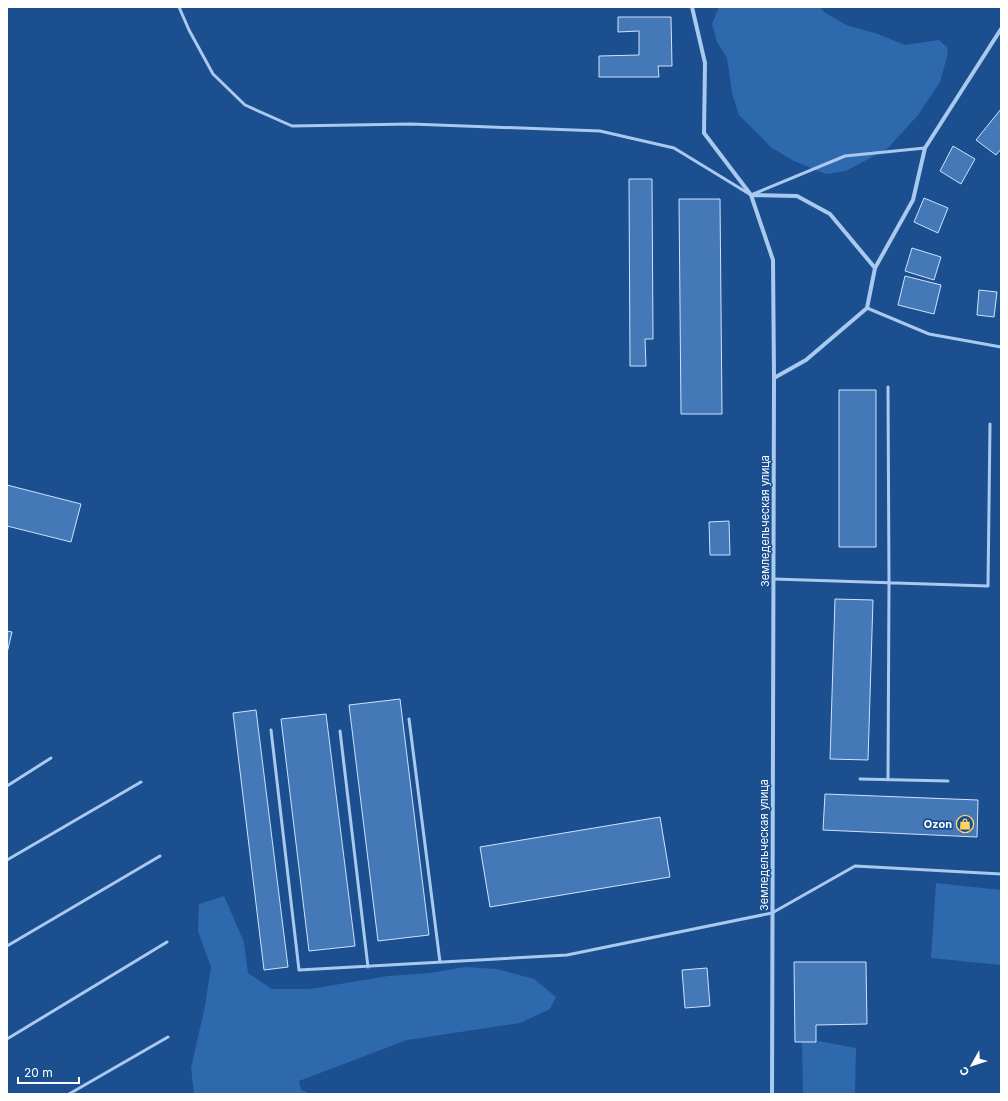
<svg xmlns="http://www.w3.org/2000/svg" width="1008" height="1101" font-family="Inter,sans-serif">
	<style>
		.green { fill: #2e69ad }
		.building { fill: #4478b7; stroke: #cfe3fa }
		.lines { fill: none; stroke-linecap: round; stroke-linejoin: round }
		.service { stroke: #a9c9ee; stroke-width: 3 }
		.minor { stroke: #a9c9ee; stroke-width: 4 }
		.labels { text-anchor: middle; stroke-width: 3.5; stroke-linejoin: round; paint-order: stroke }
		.street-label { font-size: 11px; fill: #fff; stroke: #1b4f8f }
		.poi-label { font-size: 11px; font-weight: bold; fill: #fff; stroke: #1b4f8f; text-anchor: end }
	</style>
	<rect width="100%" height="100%" fill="#1b4f8f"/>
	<path class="green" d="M719,7H820L824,12L846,25L878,34L905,45L939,40L947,47L948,53L940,82L918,115L887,149L846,171L826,174L794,161L772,148L739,115L732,93L727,58L717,42L712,24Z
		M936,883L1001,890V965L931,958Z
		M224,896L244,942L248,973L272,989H310L388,976L429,973L465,967L497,969L534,979L556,997L550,1009L520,1023L407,1040L299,1081L301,1090L311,1094H194L191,1068L205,1006L211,967L198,931L199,904Z
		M802,1038L856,1048L855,1094H803Z"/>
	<path class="building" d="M618,17H671L672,66H658L659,77H599V56L639,55V31L618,32Z
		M1001,109V149L996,155L976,140Z
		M953,146L975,159L961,184L940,171Z
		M629,179H652L653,339H645L646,366H630Z
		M924,198L948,208L938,233L914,222Z
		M679,199H720L722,414H681Z
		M912,248L941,257L934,280L905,271Z
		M905,276L941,285L934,314L898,305Z
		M979,290L997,292L994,317L977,315Z
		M839,390H876V547H839Z
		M7,485L81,504L71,542L7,526Z
		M729,521L730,555H710L709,522Z
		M835,599L873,600L868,760L830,759Z
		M7,631L12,632L7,653Z
		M400,699L429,935L378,941L349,705Z
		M256,710L288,967L264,970L233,713Z
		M326,714L355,946L309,951L281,719Z
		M825,794L978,800L977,837L823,830Z
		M660,817L670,877L490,907L480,847Z
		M794,962H866L867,1024L816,1025V1042H795Z
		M707,968L710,1006L685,1008L682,970Z"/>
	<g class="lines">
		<path class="service" d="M179,7L189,30L213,74L245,105L292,126L411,124L600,131L674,148L751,195L845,156L925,148
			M867,308L929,334L1001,347
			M774,579L988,586L990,424
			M409,719L440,962
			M271,730L299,970L567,955L772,913L855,866L1001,874
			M340,731L368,967
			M860,779L948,781
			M888,780L889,582L888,387
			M7,786L51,758
			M7,860L141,782
			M7,946L160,856
			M7,1039L167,942
			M69,1094L168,1037"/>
		<path class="minor" d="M692,7L705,63L704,133L751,195L773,260L774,378
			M751,195L797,196L830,214L875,268
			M772,1094L774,378L806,360L867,308L875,268L913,200L925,148L1001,29"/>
	</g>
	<defs>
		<symbol id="shop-ring" viewBox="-11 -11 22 22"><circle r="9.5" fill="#1b4f8f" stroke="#ffd166" stroke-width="1.5"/><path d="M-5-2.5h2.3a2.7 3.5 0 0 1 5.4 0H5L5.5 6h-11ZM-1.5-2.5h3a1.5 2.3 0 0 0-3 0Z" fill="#ffd166"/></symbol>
	</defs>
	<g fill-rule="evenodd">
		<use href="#shop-ring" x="955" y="814" width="20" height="20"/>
	</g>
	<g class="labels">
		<g class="street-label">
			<text transform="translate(765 521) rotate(-90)" y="4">Земледельческая улица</text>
			<text transform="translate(764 845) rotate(-90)" y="4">Земледельческая улица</text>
		</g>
		<g class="poi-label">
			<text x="952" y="828">Ozon</text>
		</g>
	</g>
	<rect width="1008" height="1101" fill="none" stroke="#ffffff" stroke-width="16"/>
	<g transform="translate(972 1065) rotate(231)" stroke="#1b4f8f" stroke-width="3" paint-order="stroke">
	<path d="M0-3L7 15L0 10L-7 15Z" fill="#ffffff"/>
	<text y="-6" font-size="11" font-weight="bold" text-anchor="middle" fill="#ffffff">С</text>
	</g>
	<path d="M18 1077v6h61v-6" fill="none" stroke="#ffffff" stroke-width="2"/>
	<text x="24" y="1077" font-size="12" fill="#ffffff" stroke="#1b4f8f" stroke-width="3" paint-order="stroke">20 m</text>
</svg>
